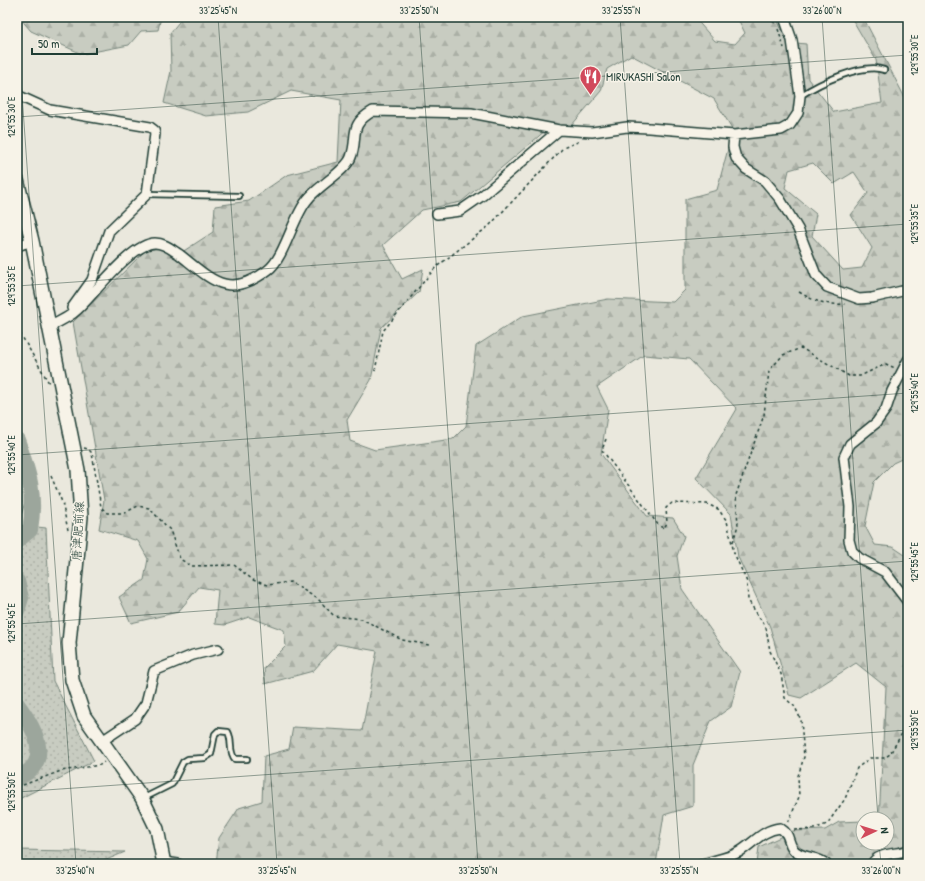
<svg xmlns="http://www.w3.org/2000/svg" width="925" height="881" font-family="'Patrick Hand','Klee One',sans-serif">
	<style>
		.grass { fill: url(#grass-dots); stroke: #74847a }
		.forest { fill: url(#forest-firs); stroke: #74847a; fill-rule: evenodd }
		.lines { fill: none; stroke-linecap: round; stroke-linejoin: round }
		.river { stroke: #9ca69c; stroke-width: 16 }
		.service-casing { stroke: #1f3d34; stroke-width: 8 }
		.minor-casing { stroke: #1f3d34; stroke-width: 12 }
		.primary-casing { stroke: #1f3d34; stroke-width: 16 }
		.path { stroke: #1f3d34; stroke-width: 1.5; stroke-dasharray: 3 3; stroke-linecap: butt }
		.service { stroke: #f7f3e8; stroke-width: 4.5 }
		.minor { stroke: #f7f3e8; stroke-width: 9 }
		.primary { stroke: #f7f3e8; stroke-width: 13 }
		.ticks { fill: none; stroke: #1f3d34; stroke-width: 1; stroke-opacity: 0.45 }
		.labels { text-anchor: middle; stroke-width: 3; stroke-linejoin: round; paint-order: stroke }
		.poi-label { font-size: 12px; fill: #1f3d34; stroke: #f7f3e8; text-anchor: start }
		.street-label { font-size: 12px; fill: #1f3d34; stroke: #f7f3e8 }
		.neatline { fill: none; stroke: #1f3d34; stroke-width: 1.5 }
		.ticks-label { font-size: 10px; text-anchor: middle; fill: #1f3d34 }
	</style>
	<defs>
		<pattern id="grass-dots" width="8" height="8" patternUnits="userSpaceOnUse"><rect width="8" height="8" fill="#c8ccc1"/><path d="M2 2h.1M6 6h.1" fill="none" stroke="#abb0a6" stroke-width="1.8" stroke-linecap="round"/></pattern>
		<pattern id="forest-firs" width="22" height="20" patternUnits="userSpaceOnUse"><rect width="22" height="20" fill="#c8ccc1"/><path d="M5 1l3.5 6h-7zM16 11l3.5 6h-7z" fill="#abb0a6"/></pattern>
	</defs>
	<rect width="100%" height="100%" fill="#eae8dd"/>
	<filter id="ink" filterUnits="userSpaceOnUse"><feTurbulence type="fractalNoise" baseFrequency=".025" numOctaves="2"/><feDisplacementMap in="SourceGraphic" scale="8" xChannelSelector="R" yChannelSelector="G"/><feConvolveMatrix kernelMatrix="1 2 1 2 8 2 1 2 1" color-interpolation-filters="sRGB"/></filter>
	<g filter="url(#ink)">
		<path class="grass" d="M17,469L29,485L19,525L46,528L53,681L94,761L17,800Z
			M17,850L125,852L97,864H17Z"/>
		<path class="forest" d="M19,17H161L158,30L141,31L129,45L82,54L31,31Z
			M183,17H694L715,41L735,44L745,33L737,17H776L787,42L806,44L808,79L834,112L882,103L876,60L851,17H863L903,94L908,107V456L893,463L874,482L865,526L875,545L893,547L908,557V864H757L759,847L793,831L825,830L839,822L863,821V843H887V819H879L886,687L856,663L801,698L789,695L770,627L738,557L731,514L696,478L737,409L689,359L644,355L597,387L608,409L601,454L647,516L673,518L684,536L677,556L682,589L740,672L731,707L711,721L693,765V806L664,815L656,864H216L219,838L239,808L262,801L264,756L289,749L293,727L362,731L377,651L337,644L313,671L265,684L264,668L286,646L284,630L249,617L225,625L215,624L218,590L199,587L178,612L131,623L119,597L144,580L148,559L138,541L99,529L104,500L73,322L146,250L162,248L176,256L213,232L215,206L249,201L287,175L338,162L341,100L291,91L248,112L206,116L164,103L171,71L170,33ZM631,55L714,99L733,130L717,190L685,199V290L673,302L608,299L523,316L476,346L466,426L453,439L375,450L350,441L347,420L371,380L381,328L419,292L423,269L402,279L383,245L422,210L461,202L552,125L571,126L601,91L607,69ZM813,163L834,184L854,172L868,193L851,215L872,248L862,268L843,270L812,236L816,214L785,188L789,170Z"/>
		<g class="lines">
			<path class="river" d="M17,440C29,473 36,495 30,530L17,541
				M17,581L21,598L17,611
				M17,704C34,727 55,763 17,778"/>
			<defs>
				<path id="service" d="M800,96C818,84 863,62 884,70
					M147,194L239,196
					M144,798L172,784L183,762L188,759L205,758L211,754L215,734L218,731L228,732C233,741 228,751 235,759H247"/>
				<path id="minor" d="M17,95L50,110L150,127L154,130L155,134L147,194L109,231L92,280L72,308
					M734,135L733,147L736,158L746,169L765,181L780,199L798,229L816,275L827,287L859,299L872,298L902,291H908
					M437,214L460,211L483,195L559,130
					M17,246L32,241
					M50,326C59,322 70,317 78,309C95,293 132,243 155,243C164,243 171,249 179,254C212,280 228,300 268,270C285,257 293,216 308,199C318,186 347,170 351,157C359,136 347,126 373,111L471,113L559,130L592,132L627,127L649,128L734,135L781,130L790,125L798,113L800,96L792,40L784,17
					M908,360L892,391L886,409L876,423L850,444L844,457L850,507L849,540L852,551L859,558L885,572L908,602
					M102,741L135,719L146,703L154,671L193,655L218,649
					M164,862L178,864
					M703,864C714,860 729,858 739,852C754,843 762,830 780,828C791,835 787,841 793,849C800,859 817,855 826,864
					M872,864C878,852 897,855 908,850"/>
				<path id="primary" d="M17,180L32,241L78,470L81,517L69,643L72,680L84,716L142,798L157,829L164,864"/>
			</defs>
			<use href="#service" class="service-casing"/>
			<use href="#minor" class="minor-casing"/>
			<use href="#primary" class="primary-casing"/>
			<path class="path" d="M768,17L777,25
				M778,29L784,48
				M799,292C815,302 826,305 845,304
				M17,328L49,383
				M375,371L383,331L435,268L489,226L563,148L580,141
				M606,439L602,450L659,526L664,528L667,523L666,508L672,503L707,504L718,509L727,521L734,553L747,582L748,600L766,628L770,651L781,674L785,698L795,707L801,720L804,757L798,776L799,797L788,823
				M84,448L88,449L92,453L101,507L107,513H124L138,506L149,508L170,530L180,559L191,566L234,565L253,580L267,585L290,582L318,599L334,616L362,619L402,640L429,645
				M51,476L62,502L68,530
				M733,542L738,525L736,495L764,415L769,371L783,355L801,348L849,376H860L886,364L895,368
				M17,785H23L61,771L100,765L104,762
				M794,830L814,829L827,824L845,799L857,768L870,758H884L890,754L908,723"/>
			<use href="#service" class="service"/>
			<use href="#minor" class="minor"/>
			<use href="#primary" class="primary"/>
		</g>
	</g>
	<path class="ticks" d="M218,17L277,864M419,17L478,864M620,17L680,864M822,17L878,819M17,23L76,864M17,117L908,55M17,286L908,224M17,455L908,393M17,624L908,561M17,792L908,730M879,843L881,864"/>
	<defs>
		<symbol id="restaurant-pin" viewBox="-11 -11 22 30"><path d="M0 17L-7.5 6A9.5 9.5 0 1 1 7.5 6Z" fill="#d1495b" stroke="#f7f3e8"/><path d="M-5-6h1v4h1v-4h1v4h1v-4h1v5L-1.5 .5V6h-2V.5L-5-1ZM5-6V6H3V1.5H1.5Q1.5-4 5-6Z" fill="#fff"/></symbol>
	</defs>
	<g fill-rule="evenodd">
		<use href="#restaurant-pin" x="578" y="64" width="25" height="34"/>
	</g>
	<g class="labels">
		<g class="poi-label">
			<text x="606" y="81">MIRUKASHI Salon</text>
		</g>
		<g class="street-label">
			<text transform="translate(78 531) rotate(-87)" y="4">唐津肥前線</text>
		</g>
	</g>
	<rect width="925" height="881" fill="none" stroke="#f7f3e8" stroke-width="44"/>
	<g transform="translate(875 831) rotate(86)"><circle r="19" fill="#f7f3e8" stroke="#a1aaa0"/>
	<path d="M0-3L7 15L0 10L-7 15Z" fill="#d1495b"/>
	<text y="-6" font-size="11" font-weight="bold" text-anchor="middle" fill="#1f3d34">N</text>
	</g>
	<path d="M32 48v6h65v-6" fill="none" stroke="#1f3d34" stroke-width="2"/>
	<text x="38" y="48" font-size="12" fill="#1f3d34" stroke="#f7f3e8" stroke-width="3" paint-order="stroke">50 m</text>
	<rect x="22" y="22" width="881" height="837" class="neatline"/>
	<g class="ticks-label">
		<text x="218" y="14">33°25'45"N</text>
		<text x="419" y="14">33°25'50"N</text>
		<text x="621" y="14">33°25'55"N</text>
		<text x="822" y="14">33°26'00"N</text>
		<text transform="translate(914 55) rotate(-90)" y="4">129°55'30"E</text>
		<text transform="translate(11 117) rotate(-90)" y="4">129°55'30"E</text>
		<text transform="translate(914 224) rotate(-90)" y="4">129°55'35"E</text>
		<text transform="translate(11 286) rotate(-90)" y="4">129°55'35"E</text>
		<text transform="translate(914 393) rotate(-90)" y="4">129°55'40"E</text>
		<text transform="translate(11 455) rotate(-90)" y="4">129°55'40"E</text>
		<text transform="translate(914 562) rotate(-90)" y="4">129°55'45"E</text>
		<text transform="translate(11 623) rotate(-90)" y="4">129°55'45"E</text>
		<text transform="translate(914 730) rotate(-90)" y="4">129°55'50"E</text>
		<text transform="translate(11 792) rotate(-90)" y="4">129°55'50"E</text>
		<text x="75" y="874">33°25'40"N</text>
		<text x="277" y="874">33°25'45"N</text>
		<text x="478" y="874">33°25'50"N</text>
		<text x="679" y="874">33°25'55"N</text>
		<text x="881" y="874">33°26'00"N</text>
	</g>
</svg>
